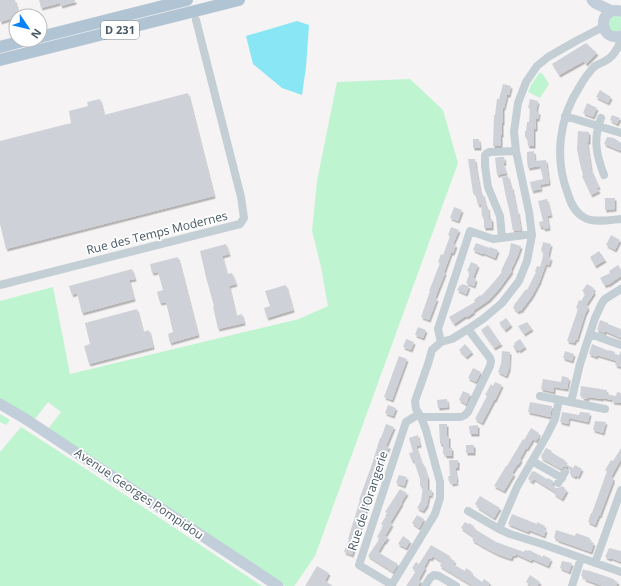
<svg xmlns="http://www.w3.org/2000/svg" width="621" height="586" font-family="'Open Sans',sans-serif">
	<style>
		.green { fill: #bff4d0 }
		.water { fill: #89e6f5 }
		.building { fill: #ced2d8; filter: url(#shadow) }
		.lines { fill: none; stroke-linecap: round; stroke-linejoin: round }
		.minor { stroke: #c3ced5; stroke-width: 8 }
		.secondary { stroke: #c2cfda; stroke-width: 11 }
		.primary { stroke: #b0c4d3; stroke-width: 12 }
		.labels { text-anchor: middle; stroke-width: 3.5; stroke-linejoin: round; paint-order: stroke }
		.shield { fill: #fff; stroke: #7f8a91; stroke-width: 1 }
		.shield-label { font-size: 11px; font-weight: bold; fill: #485862 }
		.street-label { font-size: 12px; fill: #485862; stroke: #fff }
	</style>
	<defs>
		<filter id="shadow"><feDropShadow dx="1.5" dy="2.5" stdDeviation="0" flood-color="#0004"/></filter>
	</defs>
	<rect width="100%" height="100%" fill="#f5f3f3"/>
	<path class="green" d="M621,14V32L610,31L607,19Z
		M540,72L541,74L542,73L549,84L540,98L528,92L531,85Z
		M410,79L443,110L458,163L315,556L295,585L294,586H285L48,429L61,412L48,402L35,419L0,399V301L53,287L70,374L299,319L328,306L321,267L312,231L317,181L337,82Z
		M0,414L10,420L6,425L0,422Z
		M21,427L86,469L262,586H0V452Z"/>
	<path class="water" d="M297,21L309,25L306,67L302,95L282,88L253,64L246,36Z"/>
	<path class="building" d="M0,0H15L19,16H16V17L0,22Z
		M39,0H75V2L61,6L60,3L41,8Z
		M586,43L597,53L586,64L584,61L559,75L552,64Z
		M503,84L511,86L509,95H507L504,108H503V123H502V135H501V146H493L494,115H495L497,99H499Z
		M600,90L611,97L608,103L596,97Z
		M188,93L214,196L6,249L0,224V141L71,123L69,111L88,106L87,102L100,99L104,115Z
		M530,99L538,101L536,112H539L538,119H536V129H534V146H528L527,137H525V131H526L527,122H529L530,108H528Z
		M587,103L597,108L593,117L583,113Z
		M612,115L620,118L617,124L610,120Z
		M578,131L589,132V142H587L591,169L599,187L597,188L599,191L591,195L582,176L583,175L580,164L577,149Z
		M607,137L614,138L621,143V151L604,144Z
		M473,139H479L480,148H473Z
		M534,151L535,161L546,160L549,183L540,185L541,189L532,191L530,182L543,179L540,166L528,168L527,160V152Z
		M499,157H504L505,163H503L506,173L497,175L495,158Z
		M468,159H475L476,168L481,195L483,194L486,207H488L489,219H492V228H484V216L482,217L481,204L478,205L475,193H473Z
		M508,176L511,187H512L517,212L518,211L521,230L513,231L509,209L506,197L502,177Z
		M605,198H615V209L605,210Z
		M547,199L551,215L547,216L549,228L544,229L543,227H540L539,222L543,221L538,201Z
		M454,207L462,210L458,221L450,218Z
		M451,227L459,230L453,244L456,245L453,253H451L444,272L445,273L435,298L437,299L429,320L421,317L430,291H429L440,263L438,262L441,254L443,255L450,236L448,235Z
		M611,235L620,240L615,250L606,245Z
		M543,242L551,244L548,257L551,258L549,265L546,264L540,280V281L532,296L521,311L520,310L518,312L513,308L514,306V305L526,289L527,290L536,272L535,271L537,266L540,267L544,252L541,251Z
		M476,243L490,248V247L498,250L495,258L483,253L482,254L473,250Z
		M511,243L521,246L518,255L511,270L512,271L507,278L499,289L489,300L473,311L474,312L467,317L466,316L464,317L454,324L449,317L475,302L474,300L480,295L481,296L493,283L502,272L501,271L509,254Z
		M226,244L229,254L222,256L227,274L232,273L236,284L229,286L236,316L242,314L244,323L218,329L213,306H214L206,277L200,251Z
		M599,251L605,260L595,266L590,257Z
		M178,257L198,335L170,343L168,334L173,332L170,319L166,302L160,303L157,292L163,290L158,272L152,273L150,264Z
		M471,262L478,265L473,278L476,279L474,286L466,283L470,272L467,271Z
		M618,265L621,270V276L608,285L607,284L605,286L600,278L610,273L609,271Z
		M132,269L135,279L129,280L134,299L82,313L77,293L72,295L69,286Z
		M462,284L469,286L466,294L457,290L460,285L461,286Z
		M587,284L594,288L593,291H594V293L586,305L588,306L587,307L588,308L585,314L577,340L576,339L574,343L567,341L578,309L576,308L579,300L581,301L586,293L582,291Z
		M286,285L293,310L267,318L264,308L270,306L265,291Z
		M137,309L143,332L149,330L153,347L89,364L84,346L90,344L85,323Z
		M506,318L511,325L505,330L499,323Z
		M600,320L608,323V324L621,329V338L605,331V333L597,330Z
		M527,322L532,329L524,334L518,326Z
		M488,325L501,344L494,348L481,330Z
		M418,327L426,330L423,338L415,335Z
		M406,339L414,342L411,350L403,347Z
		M520,339L525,347L519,351L518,349L516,351L513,346L515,344L514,343Z
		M465,344L472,352L466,357L459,350Z
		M592,344L609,351V350L615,352L614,354L619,355L621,351V367L615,365L617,361L597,355L596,357L589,354Z
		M502,351L510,352L509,369L506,376L498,372L501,364Z
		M565,351L574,354L572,361L563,358Z
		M399,356L407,359L392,400L384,397Z
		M473,368L481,372L476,382L468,378Z
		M562,376L569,378L567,389L554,387V392L541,389L543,379L561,382Z
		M495,382L502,385L495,400H494L482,423L475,419L487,396L485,395L491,384L493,386Z
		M581,386L607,390L606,394L616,396L617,392L621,393V403L612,402L613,400L602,398V399L588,397V399L582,398L583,396H580Z
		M463,391L470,394L466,404L459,400Z
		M447,399L448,407L438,408L437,400Z
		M530,402L552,406L550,417L528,412Z
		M388,405L396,408L393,416L385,413Z
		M562,412L579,415L580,412L590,413L588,422L569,418L568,424L560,422Z
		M595,421L606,422L603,433L593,430Z
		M386,424L394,427L386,446H389L387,452L385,451L381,461L384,462L377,477L365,507L367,508L352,555L344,552L349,539H348L360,500H359L372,464L380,438H381Z
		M439,424H447V436H449V448H452V456H445V454H443V444H440Z
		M478,425V434H470L469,426Z
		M531,428L539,433L538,436H539L536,441L533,439L527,449L526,448L520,459L521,460L518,465H517L512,473L514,474L504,491L494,486L506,466H507L523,439L524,440Z
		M418,435L420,445L416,446L422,464L423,463L428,478V490H432L431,496L429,495L427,505L423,511L417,508L421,501L423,486H420V479L414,461H412L409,453L413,452L409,438Z
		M466,445H474V453H466Z
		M546,448L552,451L551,452L566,461L564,463L573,468L575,465L582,469L578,477L576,475L575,477L570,474V470L568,467H563L561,469L541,458L542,457L541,456Z
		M621,448V459L611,477L613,478V481L602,510L600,516L599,515L595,525L588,522L591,513H592L607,471L605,470L611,460L613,461Z
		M449,460H458V468H455L457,480H456L457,483L451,484V481L449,482L448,476H450Z
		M532,471L534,472V471L547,479L548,478L553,481V485L555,488H558L562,486L565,488L564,489L567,490L562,499L554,494L555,492L534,479L532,482L528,479Z
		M399,475L407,477L404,486L396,483Z
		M400,489L407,493L401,503H402L390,523L392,524L385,536L388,537L385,542H384L378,552L398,564L393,572L368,556L378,541L379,538L377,537L382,528H381L383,525L381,524L386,516H385L387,513L385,512Z
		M480,496L500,508L494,518L477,507L478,506L475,504Z
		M512,514L537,524V522L545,526L544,529L546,530L544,536L529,530L528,532L508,524Z
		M417,515L424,519L419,528L412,523Z
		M465,522L468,524L469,523L474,526L473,528L496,542L524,552L525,550L528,551L529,550L543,557V555L551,559L548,566L532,559L531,561L516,554L515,556L513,555L511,559L497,554L482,546L472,540L474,537L461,528Z
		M556,530L575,536L576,533L590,538L589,541L594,543L591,552L557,540V539L554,538Z
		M403,536L410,541L406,548L398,544Z
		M431,545L450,556L449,558L455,561L453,564L465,571L466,568L472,572L471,574L482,582L484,579L490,583L488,585L489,586H473L440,566L442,562L433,556L431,559L429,558L424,567L425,568L420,577L419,580L421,581L418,586H406L416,571L412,568L416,562L419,564Z
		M609,548L621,551V562L611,558L610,559L605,557Z
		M562,561L572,563L569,572L560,568Z
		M317,566L329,573L325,581L333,586H305Z
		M583,569L587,571V570L614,579V580L618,582L616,586H603L584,579L585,578L581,576Z
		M530,575L540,582L537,586H532L526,582Z"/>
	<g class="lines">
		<path class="minor" d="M621,40C618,48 614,57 605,61C602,63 598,64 594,67C589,72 584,79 580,86C559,118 554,158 568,194C571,204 575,213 585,218C595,223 610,220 621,219
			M565,116L621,133
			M601,118C593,139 596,154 604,175
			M502,238L500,216L488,187L485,166V155L489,152L516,151
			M0,285L240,224L244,218L241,197L196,20
			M590,334L621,345
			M441,342L438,329L470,231L493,239L525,235H532
			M540,396L605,409
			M571,402L580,364L595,318L602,303L605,299L621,289
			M421,417H461L465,415L468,412L490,366L491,361L490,358L468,329
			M532,461L562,478
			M558,483L565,472
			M468,511L499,529L510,534L542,544L621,572
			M499,529L517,487L547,435L555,419L559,400
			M595,563L621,490
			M392,585L359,565L406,422L419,414
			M391,586L435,514L440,498V482L426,430L421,417L416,409L415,401L428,364L432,350L441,342L452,339L468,329L483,319L502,303L519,281L527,261L532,235L529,212L516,151L514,132L518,103L526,82L537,66L548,57L576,41L603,27
			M425,586L430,578L434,575L439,576L456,586
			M572,586L581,558"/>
		<path class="secondary" d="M592,0L595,3L612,11
			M621,11C597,6 598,42 621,36
			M0,404L24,418L278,586"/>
		<path class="primary" d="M40,37L187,0
			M0,47L27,40
			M0,60L239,0"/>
	</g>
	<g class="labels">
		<rect class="shield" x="101" y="21" width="38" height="18" rx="3"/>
		<g class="shield-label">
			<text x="120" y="34">D 231</text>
		</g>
		<g class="street-label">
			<text transform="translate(157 233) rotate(-14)" y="4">Rue des Temps Modernes</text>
			<text transform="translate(139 494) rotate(34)" y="4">Avenue Georges Pompidou</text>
			<text transform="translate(368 501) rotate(-72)" y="4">Rue de l'Orangerie</text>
		</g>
	</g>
	<g transform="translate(28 28) rotate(125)"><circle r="19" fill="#ffffff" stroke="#b6bcc0"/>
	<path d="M0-3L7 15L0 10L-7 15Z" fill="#0a82f7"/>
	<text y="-6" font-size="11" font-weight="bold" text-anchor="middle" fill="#485862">N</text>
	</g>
</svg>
